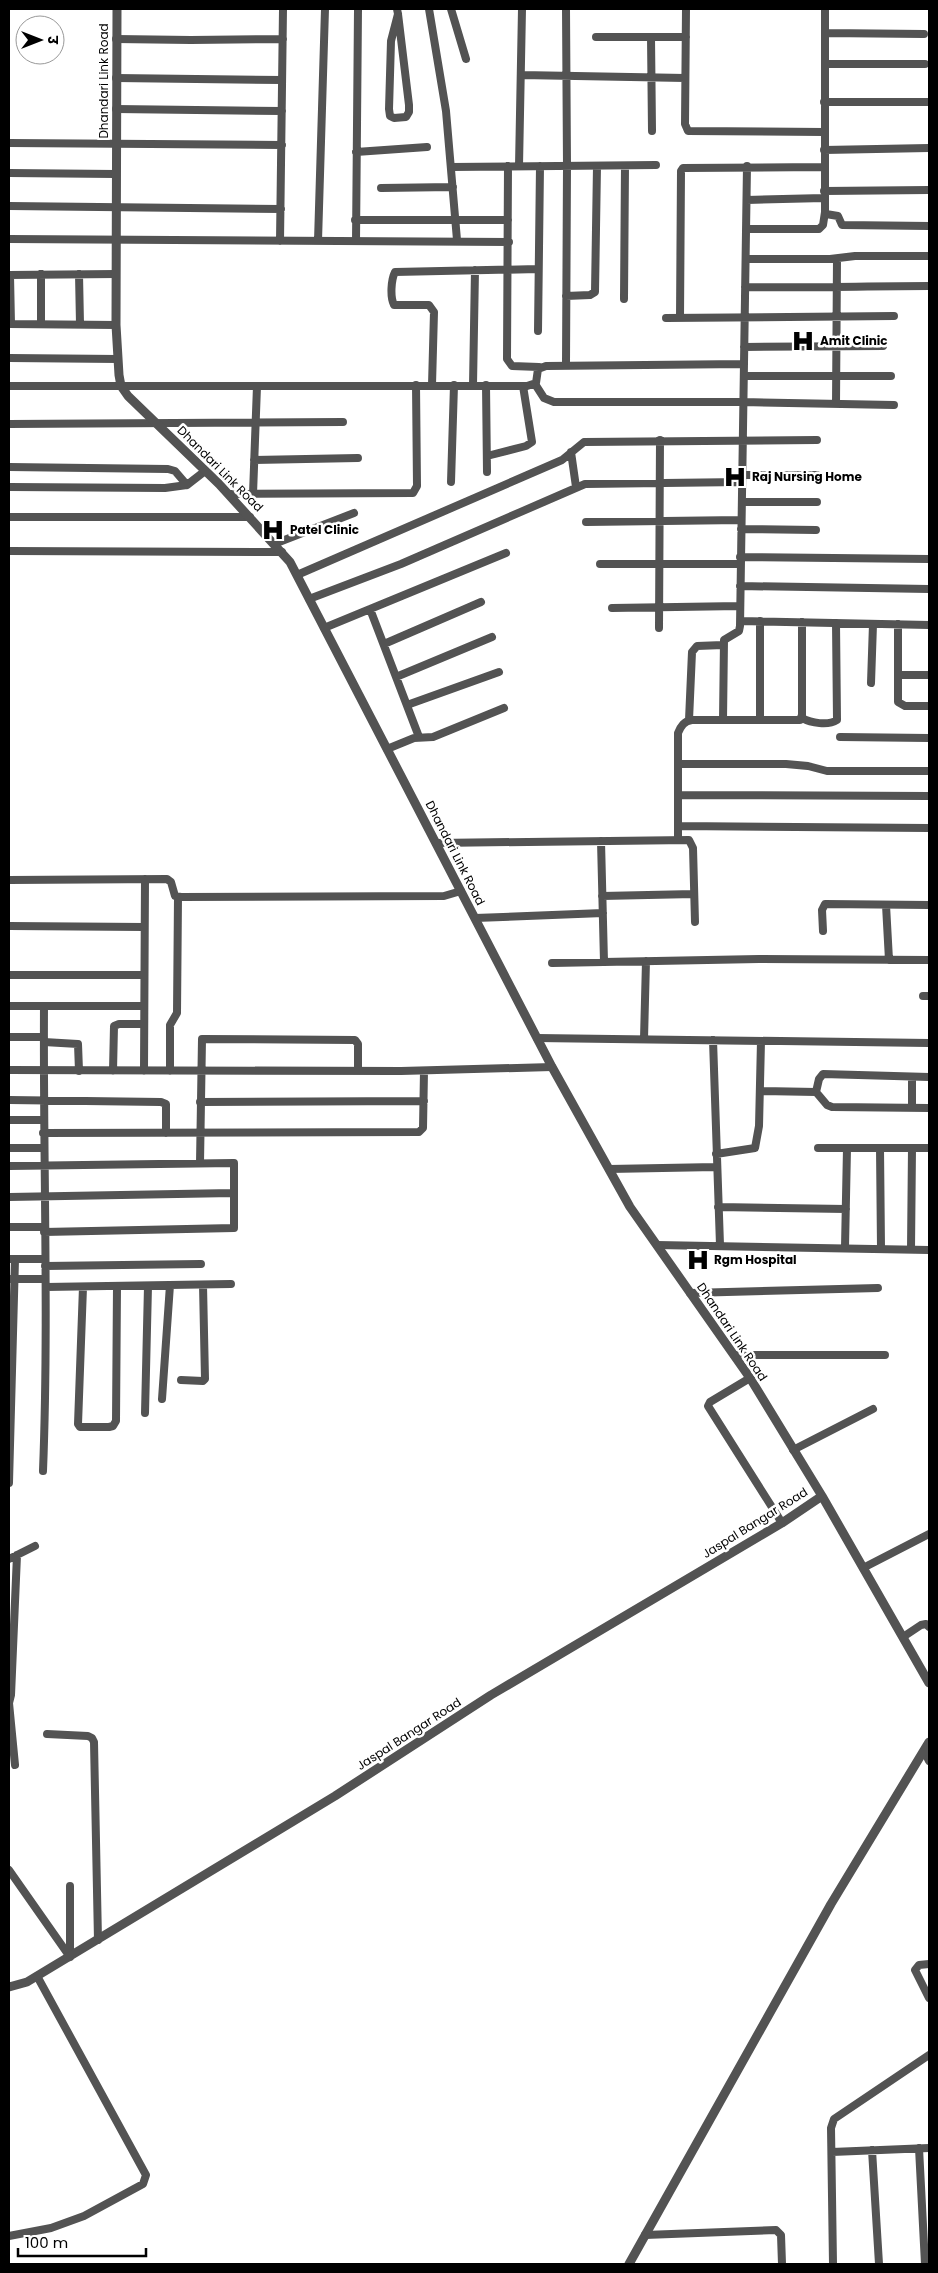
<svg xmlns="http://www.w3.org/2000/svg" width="938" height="2273" font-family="Poppins,'Noto Sans Devanagari',sans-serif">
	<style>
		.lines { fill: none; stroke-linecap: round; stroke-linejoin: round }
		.minor { stroke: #535353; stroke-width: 8 }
		.tertiary { stroke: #535353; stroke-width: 9 }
		.labels { text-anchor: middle; stroke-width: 5; stroke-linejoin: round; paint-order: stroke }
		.street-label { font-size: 12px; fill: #000; stroke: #fff }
		.poi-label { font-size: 12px; font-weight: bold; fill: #000; stroke: #fff; text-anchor: start }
	</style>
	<rect width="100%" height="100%" fill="#fff"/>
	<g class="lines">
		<path class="minor" d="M397,9L398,14L409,105V112L406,117L394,118L390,116L389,109L391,41L398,14
			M429,9L446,111L457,240
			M451,9L466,59
			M686,9L685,124L688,131L824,132
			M825,9V212L826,214L838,216L842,225L929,226
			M825,33L924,34
			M596,37H686
			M651,37L652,131
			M116,39L191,40L283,39
			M825,64H925
			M521,75L685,78
			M116,78L282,80
			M824,102H929
			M116,109L282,111
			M9,143L282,145
			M824,150L929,148
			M356,152L427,147
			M508,166L507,359L512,366L539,367
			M519,166L522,9
			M451,167L656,165
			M9,173L115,174
			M381,188L453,187
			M824,191L929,190
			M747,200L824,198
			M9,206L281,209
			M355,220H508
			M746,229H819L823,225L825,212
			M9,239L509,242
			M280,241L283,9
			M318,241L325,9
			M356,241L358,9
			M746,259H830L855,256H929
			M41,274V324
			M79,274L80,324
			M9,275L116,274
			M10,275L11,324
			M745,287C807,288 868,286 929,286
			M566,296L590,295L595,292L597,166
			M624,299L625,166
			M666,318L894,316
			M680,318L681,171L683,168L824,167
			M9,324L116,325
			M538,331L540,166
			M744,347L883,346
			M9,358L118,359
			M566,365L567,166L566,9
			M744,376H891
			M535,384L544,398L554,402H743L894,405
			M432,385L434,312L429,305H394C390,297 391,280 395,272L538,269
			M473,385L475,270
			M486,385L487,472
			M9,386H527L536,383L538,369L546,366L744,364
			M836,404L837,259
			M9,424L343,422
			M571,452L576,487
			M487,456L526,446L532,442L523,386
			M254,460L358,458
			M9,467L168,469L175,471L187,485
			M742,475H817
			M451,482L454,385
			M9,487L165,488L187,485L205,471
			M229,494L413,493L417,486L416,385
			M253,494L257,386
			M742,502H817
			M9,517H250
			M586,522L741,520
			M741,529L816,530
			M274,544L354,513
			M9,551L282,552
			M740,557L929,559
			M600,564H740
			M297,575L562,460L584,442L817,440
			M740,586L929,589
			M309,599L401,564L585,484L742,482
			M612,608L740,606
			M370,609L419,737
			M740,621L929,625
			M760,621V720
			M898,624V702L905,706H929
			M324,628L506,553
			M659,628L660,440
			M384,644L481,602
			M898,675H929
			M396,677L492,637
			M871,683L873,624
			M407,705L499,672
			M802,718C811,723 828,726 837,720L836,623
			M689,720L692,652L697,646L723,645
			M723,720L724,640L739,631L740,626L747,166
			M840,737L929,738
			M387,749L414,738L433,737L504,708
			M678,764H786L808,766L827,771H929
			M678,795L929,796
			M678,826L929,828
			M678,840V733C681,726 684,721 692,720H800L802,715V622
			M601,841L604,962
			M436,843L689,840L693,848L695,922
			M9,880L167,879L171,882L175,896L181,897L444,896L461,891
			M602,896L694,894
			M886,905L889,960
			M475,918L603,913
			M9,926L144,927
			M823,931L822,910L825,904L929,905
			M552,963L759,959L929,960
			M9,975H144
			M923,996H929
			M9,1006H144
			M9,1037H44
			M537,1038L929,1043
			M644,1039L646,961
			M713,1040L720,1245
			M44,1042L78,1044L79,1071
			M9,1070L401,1071L552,1067
			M113,1071L114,1026L119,1024H144
			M144,1071L145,879
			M170,1071V1025L177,1013L178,897
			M760,1091L816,1092L827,1105L832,1107L929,1108
			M816,1092L819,1079L823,1074L929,1077
			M9,1100L161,1102L166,1104V1133
			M200,1102L424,1101
			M912,1108V1077
			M9,1120H43
			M43,1133L419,1132L423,1128L424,1071
			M9,1148H43
			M818,1148H929
			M880,1148L881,1248
			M716,1154L755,1148L759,1126L761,1041
			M200,1163L202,1039L355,1040L358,1044V1071
			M9,1166L234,1163V1228L44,1232
			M609,1169L716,1167
			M9,1197L233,1193
			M718,1207L846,1209
			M9,1227H44
			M657,1245L929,1250
			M845,1247L847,1148
			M911,1249L912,1148
			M9,1259H44
			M45,1266L201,1264
			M9,1279H45
			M46,1287L231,1284
			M83,1287L78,1424L80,1427H109L113,1426L116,1421L117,1286
			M690,1293L878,1288
			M734,1355H885
			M750,1378L710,1402L708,1406L782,1523
			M181,1380L203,1381L205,1379L203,1285
			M162,1399L170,1285
			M145,1413L148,1286
			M793,1450L873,1409
			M43,1471C49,1316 43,1161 44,1006
			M9,1483L15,1259
			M9,1559L35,1546
			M863,1568L929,1534
			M903,1637L921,1625L926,1624L929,1627
			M9,1703L11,1695L17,1555
			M9,1703L15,1765
			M47,1734L88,1736L92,1738L94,1742L98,1940
			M924,1751L929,1761
			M9,1870L70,1957
			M70,1957V1886
			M929,1964L919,1965L915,1970L929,1998
			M919,2148L925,2264
			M872,2150L879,2264
			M832,2152L929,2148
			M645,2235L776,2230L781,2235L782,2264
			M9,2236L51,2228L84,2216L143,2184L146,2175L37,1976
			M833,2264L831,2128L834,2119L929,2055"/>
		<path class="tertiary" d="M117,9L116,325L119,375L121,386L128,396L219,484L290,562L552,1067L630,1207L750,1378L822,1496L929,1683
			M9,1987L27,1982L335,1796L491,1695L782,1523L822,1496
			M629,2264L831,1904L929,1742"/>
	</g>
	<defs>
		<symbol id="hospital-bare" viewBox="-9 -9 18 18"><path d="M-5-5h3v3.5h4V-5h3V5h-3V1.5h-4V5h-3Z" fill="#000" stroke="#fff" stroke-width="2.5" paint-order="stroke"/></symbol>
	</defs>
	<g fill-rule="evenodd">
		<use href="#hospital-bare" x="787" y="325" width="32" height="32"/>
		<use href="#hospital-bare" x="719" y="461" width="32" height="32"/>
		<use href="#hospital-bare" x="257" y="514" width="32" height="32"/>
		<use href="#hospital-bare" x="682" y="1244" width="32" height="32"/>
	</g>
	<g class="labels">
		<g class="street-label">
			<text transform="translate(104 81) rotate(-90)" y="4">Dhandari Link Road</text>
			<text transform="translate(220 469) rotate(45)" y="4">Dhandari Link Road</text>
			<text transform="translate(455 853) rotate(63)" y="4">Dhandari Link Road</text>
			<text transform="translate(732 1332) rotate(56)" y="4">Dhandari Link Road</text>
			<text transform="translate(755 1523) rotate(-32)" y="4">Jaspal Bangar Road</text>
			<text transform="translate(409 1734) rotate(-33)" y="4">Jaspal Bangar Road</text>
		</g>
		<g class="poi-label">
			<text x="820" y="345">Amit Clinic</text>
			<text x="752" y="481">Raj Nursing Home</text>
			<text x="290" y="534">Patel Clinic</text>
			<text x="714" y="1264">Rgm Hospital</text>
		</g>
	</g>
	<rect width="938" height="2273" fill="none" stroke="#000000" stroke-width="20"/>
	<g transform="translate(40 40) rotate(90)"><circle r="24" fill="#ffffff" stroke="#999999"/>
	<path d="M0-4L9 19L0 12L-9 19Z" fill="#000000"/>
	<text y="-8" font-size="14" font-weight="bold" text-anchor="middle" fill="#000000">उ</text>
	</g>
	<path d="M18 2248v8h128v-8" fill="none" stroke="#000000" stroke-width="2.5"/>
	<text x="25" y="2248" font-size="15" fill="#000000" stroke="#ffffff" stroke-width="4" paint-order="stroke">100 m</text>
</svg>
